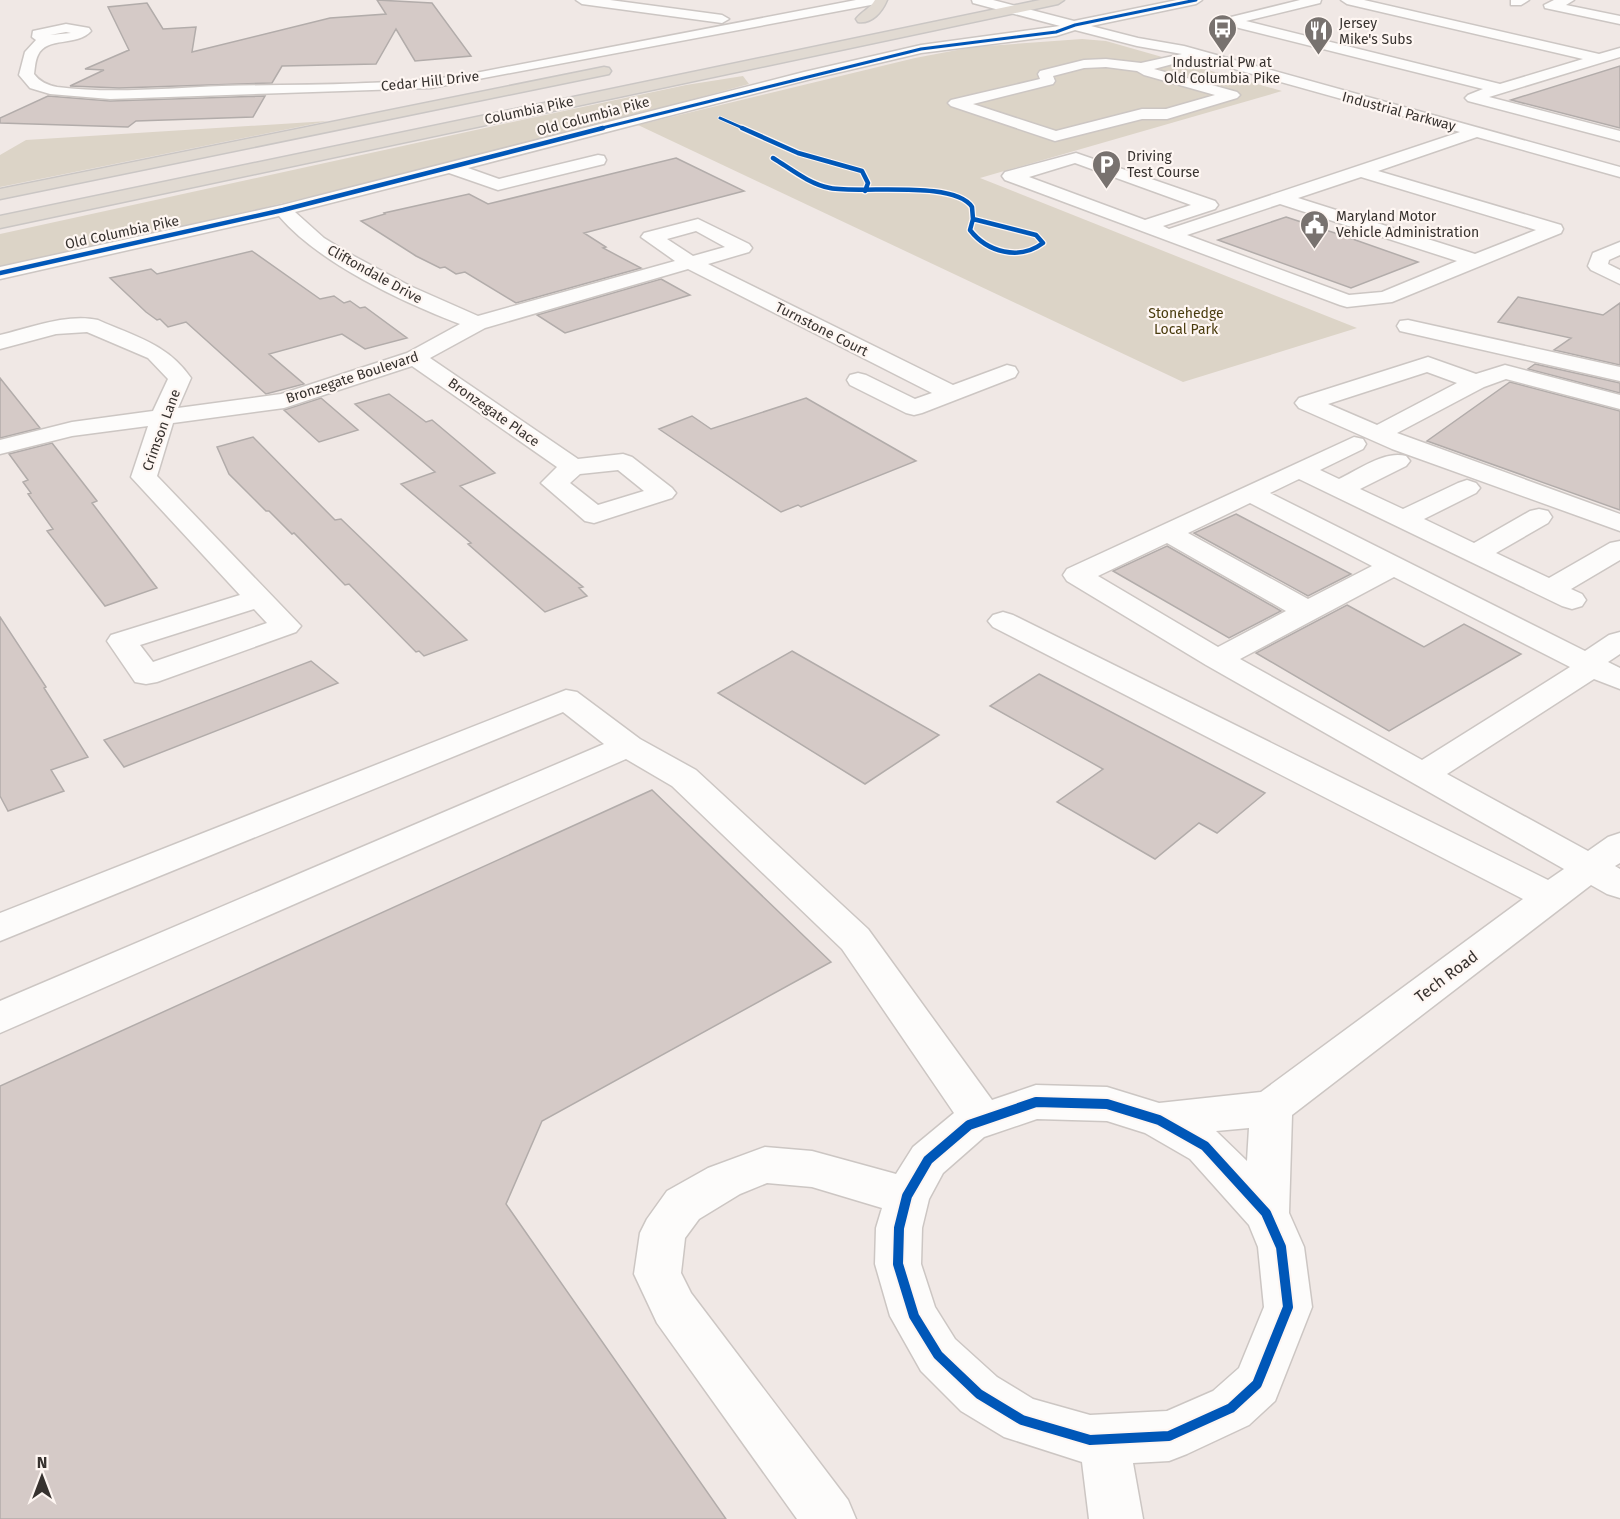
<svg xmlns="http://www.w3.org/2000/svg" width="1620" height="1519" font-family="'Fira Sans',sans-serif">
	<style>
		.green { fill: #dcd4c7 }
		.building { fill: #d5cac7; stroke: #b2acaa; stroke-width: 1.5 }
		.lines { fill: none; stroke-linecap: round; stroke-linejoin: round }
		.minor-casing { stroke: #ccc6c3; stroke-width: 3 }
		.highway-casing { stroke: #cac6c4; stroke-width: 3 }
		.minor { fill: #fdfcfb; fill-rule: evenodd }
		.highway { fill: #e1dad2; fill-rule: evenodd }
		.cycleway-far2-casing { stroke: #fef6f2; stroke-width: 4.5 }
		.cycleway-far1-casing { stroke: #fef6f2; stroke-width: 7 }
		.cycleway-casing { stroke: #fef6f2; stroke-width: 14 }
		.cycleway-far2 { stroke: #0057b8; stroke-width: 3 }
		.cycleway-far1 { stroke: #0057b8; stroke-width: 4.5 }
		.cycleway { stroke: #0057b8; stroke-width: 10 }
		.labels { text-anchor: middle; stroke-width: 4.5; stroke-linejoin: round; paint-order: stroke }
		.far-poi-label { font-size: 14px; fill: #37322f; stroke: #fef6f2; text-anchor: start }
		.far-street-label { font-size: 14px; fill: #37322f; stroke: #fef6f2 }
		.far-park-label { font-size: 14px; fill: #493b0d; stroke: #fef6f2 }
		.street-label { font-size: 16px; fill: #37322f; stroke: #fef6f2 }
	</style>
	<rect width="100%" height="100%" fill="#f0e8e5"/>
	<path class="green" d="M1082,39L1106,41L1282,91L980,178L1357,328L1183,382L638,125L915,58L973,47Z
		M743,76L749,84C501,153 251,212 0,268V234L531,118L686,85Z
		M328,121L0,187V155L26,140Z"/>
	<path class="building" d="M377,0L432,3L471,56L415,61L396,29L376,64L282,66L272,83L119,88L70,86L104,70L85,69L129,50L108,7L147,3L163,29L196,27L192,52L330,18L386,14Z
		M1620,66V128L1511,100Z
		M48,96L110,101L265,96L253,117L136,121L128,127L0,123V118Z
		M676,158L744,191L584,233L606,247L603,248L641,268L516,303L465,272L456,274L445,267L440,268L416,256L361,221L385,214L384,213L469,194L488,204Z
		M1286,217L1344,236L1418,262L1351,288L1218,240Z
		M252,251L320,299L334,296L344,303L350,301L360,308L365,307L407,338L365,349L342,334L269,354L304,384L266,394L186,322L168,327L160,319L157,320L146,312L110,278L151,269L157,274Z
		M661,279L690,295L565,333L537,315Z
		M1518,297L1603,315L1620,303V365L1554,350L1571,338L1498,322Z
		M1535,364L1620,383V393L1528,369Z
		M0,378L40,428L0,438Z
		M1510,382L1620,411V510L1427,441Z
		M389,394L426,422L432,420L495,473L460,486L583,587L579,588L587,596L545,612L468,544L471,543L401,484L435,472L355,404Z
		M321,398L358,430L319,442L284,410Z
		M806,398L916,461L801,507L798,505L781,512L659,429L692,416L711,429Z
		M253,437L335,520L341,519L467,640L424,656L419,651L416,652L349,584L345,585L294,533L292,534L269,511H266L229,474L217,447Z
		M52,443L97,501L92,503L157,588L105,606L47,531L53,529L28,494L31,493L23,482L28,480L9,454Z
		M1236,514L1351,574L1308,596L1194,533Z
		M1167,546L1281,611L1229,638L1113,571Z
		M1347,605L1424,647L1464,624L1521,654L1389,731L1256,653Z
		M0,617L46,687L44,688L88,757L51,770L64,791L8,811L0,796Z
		M792,651L939,735L865,784L718,693Z
		M311,661L338,683L124,767L104,740Z
		M1039,674L1265,793L1217,833L1199,823L1155,859L1057,802L1103,769L990,706Z
		M652,790L831,962L542,1121L506,1204L726,1519H0V1086Z"/>
	<g class="lines">
		<defs>
			<path id="minor" d="M576,0H610L722,15L729,19L722,23L582,4Z
				M856,0H882L876,4L431,88L110,99L50,94L30,88L19,75L25,52L36,40L32,37L33,31L66,24L89,28L91,31C77,47 47,36 38,55C35,61 35,68 34,74C40,82 47,85 57,87C111,94 168,88 222,86C303,84 385,86 465,75ZM66,32L71,33L50,35Z
				M972,0H993L1074,21L1177,0H1202L1196,4L1091,26L1138,38L1184,46L1620,167V177L1477,137L1378,171L1561,225L1563,229L1561,233L1392,302L1347,307L1340,305L1005,180L1002,176L1005,172L1076,153L1215,201L1218,205L1215,209L1163,226L1169,229L1460,132L1195,58L1154,69L1237,92L1240,95L1237,98L1167,119H1142L1055,141L951,106L948,103L951,100L1040,79L1038,74L1040,71L1084,60L1106,59L1141,63L1182,54L1137,46L1075,30L1056,36L921,53L811,79L468,168L499,179L598,155L604,156L606,160L604,164L498,190L449,173L295,212L324,238L350,254L410,286L478,316L675,261L641,237L644,233L698,219L749,244L752,248L749,252L708,264L953,385L1007,365L1015,367L1018,372L1015,377L922,413L914,415L906,413L850,385L847,380L850,375L858,373L866,375L915,399L932,393L688,269L485,328L430,358L578,459L623,454L632,457L672,488L676,493L672,498L594,523L585,521L541,483L557,467L412,366L284,408L173,423L157,476L301,626L296,632L157,682L146,684L135,682L107,641L111,635L240,595L131,477L148,426L72,436L0,454V440L72,422L153,411L168,379L148,358L87,332L56,334L0,349V335C30,328 67,313 98,320C134,336 168,344 191,378L178,408L281,394L407,353L460,324C402,302 319,263 279,216L0,279V267L282,205L804,72L921,45L1060,26L973,3ZM1106,67L1137,71L1144,75L1215,95L1166,109H1142L1056,131L973,104L1053,84L1055,81L1053,76L1084,68ZM1075,163L1191,205L1145,220L1029,177ZM1361,177L1536,230L1475,254L1298,198ZM1280,204L1457,261L1382,292L1349,295L1187,235ZM696,231L725,247L693,256L667,239ZM618,470L644,491L598,505L570,483L580,474ZM254,609L267,623L153,662L140,645Z
				M1300,0H1321L1320,3L1246,21L1500,84L1583,59L1347,4L1341,0H1364L1599,54L1620,48V57L1489,97L1620,131V141L1468,101L1465,98L1468,95L1483,89L1235,27L1229,20L1231,17Z
				M1511,0H1529L1521,5H1511Z
				M1554,0H1574L1566,5L1620,16V24L1545,8L1544,5Z
				M1620,242V255L1609,260L1608,264L1620,270V284L1591,270L1588,266L1593,253Z
				M1408,320L1620,367V381L1400,331L1397,326L1400,321Z
				M1428,357L1476,374L1505,365L1620,395V409L1506,379L1484,387L1397,433L1620,514V531L1392,449L1299,408L1295,403L1299,398ZM1427,372L1457,383L1377,425L1328,404Z
				M1354,437L1363,439L1366,444L1363,449L1320,470L1339,479C1358,470 1385,450 1406,456L1410,461L1406,466L1360,489L1403,509L1458,483L1467,480L1476,483L1480,488L1476,493L1424,519L1474,543L1530,511L1539,509L1548,511L1552,517L1548,523L1496,553L1549,578L1610,543L1620,541V560L1571,589L1582,594L1586,600L1582,606L1572,609L1562,606L1299,479L1270,493L1585,651L1609,635L1620,632V654L1608,662L1620,668V689L1594,679L1447,774L1588,851L1608,837L1620,833V863L1615,866L1620,869V898L1607,894L1591,885L1292,1115L1289,1213L1304,1247L1312,1307L1275,1401L1249,1425L1187,1454L1169,1461L1133,1463L1143,1519H1089L1082,1462L1004,1437L961,1411L921,1371L890,1316L875,1264L876,1228L882,1208L812,1187L767,1183L740,1194L699,1219L685,1238L681,1273L691,1293L848,1500L856,1519H797L657,1323L634,1274L640,1233L647,1219L667,1191L708,1168L765,1147L812,1151L896,1174L913,1147L954,1113L842,949L672,786L626,759L0,1033V1001L604,744L563,712L0,941V913L566,690L577,692L640,739L696,770L868,929L992,1100L1036,1085L1107,1087L1159,1103L1261,1092L1523,899L993,627L988,621L993,615L1003,612L1013,615L1548,880L1564,869L1206,665L1067,581L1063,575L1067,569ZM1250,503L1372,566L1308,599L1188,533ZM1167,543L1286,611L1218,647L1098,576ZM1394,577L1570,667L1422,760L1240,659ZM1037,1119L1107,1121L1145,1133L1190,1159L1249,1225L1258,1247L1264,1307L1239,1368L1213,1391L1167,1411L1090,1415L1033,1399L997,1377L955,1339L935,1307L921,1264L922,1228L929,1199L943,1173L984,1137ZM1249,1128L1247,1161L1216,1131Z"/>
			<path id="highway" d="M875,0H887C882,12 872,24 858,22L856,19C862,11 870,9 875,0Z
				M1040,0H1064L1058,4L0,228V216Z
				M604,67L609,68L611,71L609,74L0,199V189Z"/>
		</defs>
		<use href="#minor" class="minor-casing"/>
		<use href="#highway" class="highway-casing"/>
		<use href="#minor" class="minor"/>
		<use href="#highway" class="highway"/>
		<defs>
			<path id="cycleway-far2" d="M720,118L745,129
				M598,129L921,49L1056,32L1075,25L1196,0"/>
			<path id="cycleway-far1" d="M742,128L798,153L862,171L868,183L865,191
				M773,158C791,169 809,184 830,188C862,194 954,180 972,207L973,219
				M973,219L1036,235L1043,243C1019,261 987,252 970,230Z
				M0,273L283,210L603,128"/>
			<path id="cycleway" d="M1036,1102L1107,1104L1159,1120L1205,1146L1266,1213L1281,1247L1288,1307L1257,1384L1231,1408L1169,1436L1090,1440L1022,1420L979,1394L938,1355L914,1316L898,1264L899,1228L907,1196L928,1160L969,1125Z"/>
		</defs>
		<use href="#cycleway-far2" class="cycleway-far2-casing"/>
		<use href="#cycleway-far1" class="cycleway-far1-casing"/>
		<use href="#cycleway" class="cycleway-casing"/>
		<use href="#cycleway-far2" class="cycleway-far2"/>
		<use href="#cycleway-far1" class="cycleway-far1"/>
		<use href="#cycleway" class="cycleway"/>
	</g>
	<defs>
		<symbol id="bus-pin" viewBox="-11 -11 22 30"><path d="M0 17L-7.5 6A9.5 9.5 0 1 1 7.5 6Z" fill="#78726f" stroke="#fef6f2"/><path d="M-5-6H5V4H4V6H2V4H-2V6H-4V4H-5ZM-3.5-4V0h7V-4ZM-3.5 1.2v1.5H-2V1.2ZM2 1.2v1.5H3.5V1.2Z" fill="#fff"/></symbol>
		<symbol id="restaurant-pin" viewBox="-11 -11 22 30"><path d="M0 17L-7.5 6A9.5 9.5 0 1 1 7.5 6Z" fill="#78726f" stroke="#fef6f2"/><path d="M-5-6h1v4h1v-4h1v4h1v-4h1v5L-1.5 .5V6h-2V.5L-5-1ZM5-6V6H3V1.5H1.5Q1.5-4 5-6Z" fill="#fff"/></symbol>
		<symbol id="parking-pin" viewBox="-11 -11 22 30"><path d="M0 17L-7.5 6A9.5 9.5 0 1 1 7.5 6Z" fill="#78726f" stroke="#fef6f2"/><path d="M-3.5-5.5H1a3.5 3.5 0 0 1 0 7H-1V5.5H-3.5ZM-1-3.4V-.6H.8a1.4 1.4 0 0 0 0-2.8Z" fill="#fff"/></symbol>
		<symbol id="civic-pin" viewBox="-11 -11 22 30"><path d="M0 17L-7.5 6A9.5 9.5 0 1 1 7.5 6Z" fill="#78726f" stroke="#fef6f2"/><path d="M-.6-6.5H3V-4.5H.6V-3L4-1V1h2V6H-6V1h2V-1L-.6-3ZM-1.2 2.5V6h2.4V2.5Z" fill="#fff"/></symbol>
	</defs>
	<g fill-rule="evenodd">
		<use href="#bus-pin" x="1206" y="12" width="33" height="45"/>
		<use href="#restaurant-pin" x="1302" y="14" width="33" height="45"/>
		<use href="#parking-pin" x="1090" y="148" width="33" height="45"/>
		<use href="#civic-pin" x="1298" y="208" width="33" height="45"/>
	</g>
	<g class="labels">
		<g class="far-poi-label">
			<text x="1339" y="28">Jersey<tspan x="1339" dy="16">Mike's Subs</tspan></text>
			<text x="1222" y="67" text-anchor="middle">Industrial Pw at<tspan x="1222" dy="16">Old Columbia Pike</tspan></text>
			<text x="1127" y="161">Driving<tspan x="1127" dy="16">Test Course</tspan></text>
			<text x="1336" y="221">Maryland Motor<tspan x="1336" dy="16">Vehicle Administration</tspan></text>
		</g>
		<g class="far-street-label">
			<text transform="translate(430 81) rotate(-6)" y="5">Cedar Hill Drive</text>
			<text transform="translate(529 110) rotate(-12)" y="5">Columbia Pike</text>
			<text transform="translate(1399 111) rotate(15)" y="5">Industrial Parkway</text>
			<text transform="translate(593 116) rotate(-15)" y="5">Old Columbia Pike</text>
			<text transform="translate(122 232) rotate(-12)" y="5">Old Columbia Pike</text>
			<text transform="translate(375 274) rotate(29)" y="5">Cliftondale Drive</text>
			<text transform="translate(822 329) rotate(27)" y="5">Turnstone Court</text>
			<text transform="translate(352 377) rotate(-18)" y="5">Bronzegate Boulevard</text>
			<text transform="translate(494 412) rotate(35)" y="5">Bronzegate Place</text>
			<text transform="translate(161 430) rotate(-70)" y="5">Crimson Lane</text>
		</g>
		<g class="far-park-label">
			<text x="1186" y="318">Stonehedge<tspan x="1186" dy="16">Local Park</tspan></text>
		</g>
		<g class="street-label">
			<text transform="translate(1446 976) rotate(-37)" y="6">Tech Road</text>
		</g>
	</g>
	<g transform="translate(42 1477)" stroke="#fef6f2" stroke-width="4.5" paint-order="stroke">
	<path d="M0-4.5L10 22L0 15L-10 22Z" fill="#37322f"/>
	<text y="-9" font-size="16" font-weight="bold" text-anchor="middle" fill="#37322f">N</text>
	</g>
</svg>
